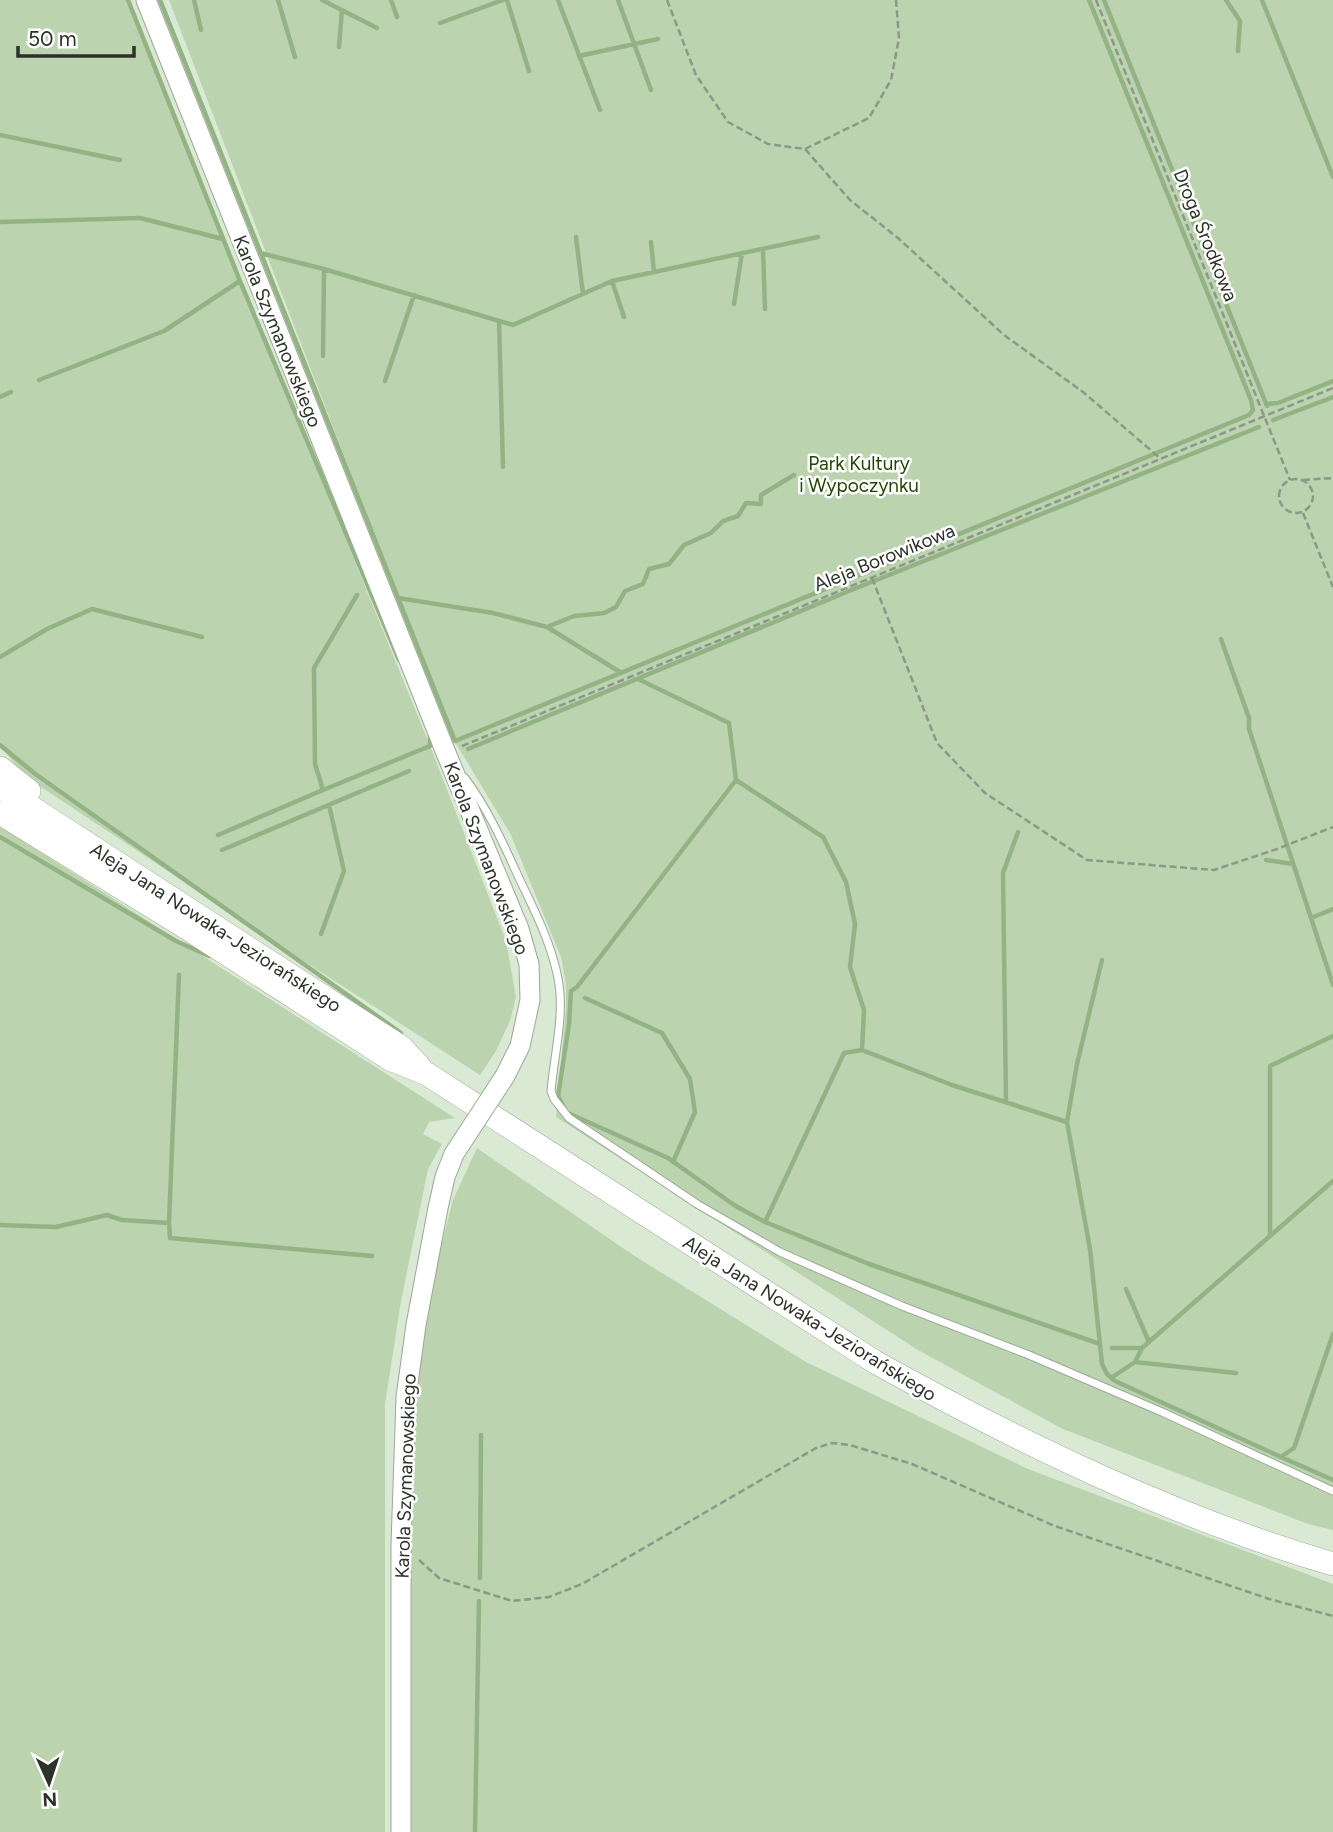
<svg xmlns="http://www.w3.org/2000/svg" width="1333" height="1832" font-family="Figtree,sans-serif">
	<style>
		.green { fill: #bbd3af }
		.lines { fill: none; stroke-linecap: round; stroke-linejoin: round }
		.stream { stroke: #94b385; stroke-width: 4.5 }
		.lane-casing { stroke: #9aa994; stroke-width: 9 }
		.secondary-casing { stroke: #9aa994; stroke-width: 21 }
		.primary-casing { stroke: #9aa994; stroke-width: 24 }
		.path { stroke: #8d9889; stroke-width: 2.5; stroke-dasharray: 7 3.5; stroke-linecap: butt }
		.lane { stroke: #fff; stroke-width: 7 }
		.secondary { stroke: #fff; stroke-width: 19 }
		.primary { stroke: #fff; stroke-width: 23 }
		.secondary-bridge-casing { stroke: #9aa994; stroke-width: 21; stroke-linecap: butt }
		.secondary-bridge { stroke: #fff; stroke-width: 19 }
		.labels { text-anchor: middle; stroke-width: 5; stroke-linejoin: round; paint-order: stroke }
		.street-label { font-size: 19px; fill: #2c322a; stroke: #fff }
		.park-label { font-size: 19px; fill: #204701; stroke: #fff }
	</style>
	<rect width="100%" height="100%" fill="#dae9d3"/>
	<path class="green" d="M0,0H126L430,746L506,941L516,997L510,1021L496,1051L480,1075L293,954L23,775L0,745Z
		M169,0H1333V1530L1308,1524L1063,1429L918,1350L556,1117L566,1007V984L561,957L510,833L452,737Z
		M0,826L455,1118L429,1122L423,1134L442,1144L428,1169L401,1301L385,1404V1832H0Z
		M477,1148L633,1255L806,1362L1028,1469L1333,1584V1832H410L407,1639L414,1399L428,1297L453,1200Z"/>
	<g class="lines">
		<path class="stream" d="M128,0L240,281L399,660
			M160,0L455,741L1249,415L1253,410L1251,400L1089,0
			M194,0L201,30
			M278,0L295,57
			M322,0L377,28
			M391,0L397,17
			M507,0L529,71
			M558,0L600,110
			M618,0L651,90
			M1104,0L1267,406
			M1226,0L1240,21L1238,51
			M1262,0L1333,177
			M440,23L503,0
			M339,47L342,10
			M579,56L658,39
			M0,135L120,160
			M0,222L140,218L223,239
			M576,237L583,294
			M651,242L654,272
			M763,249L765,309
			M260,253L324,269L513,325L612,281L818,237
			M612,281L624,317
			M734,304L742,253
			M499,321L503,467
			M323,356L324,269
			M39,380L164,331L240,281
			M385,381L414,295
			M0,397L11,392
			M1266,404L1278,403L1333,381
			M1273,420L1333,397
			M357,595L314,668L315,764L323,790L430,746V736
			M398,598L493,613L547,627L574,616L604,613L616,607L625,591L643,584L649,569L669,564L684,545L711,533L723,521L738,516L746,503L761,504V495L794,475
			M547,627L620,672
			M1221,639L1249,718V729L1333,985
			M0,657L47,629L92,609L202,637
			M0,745L34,773L401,1033
			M468,749L854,589L1259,427
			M736,780L823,837L846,882L855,924L850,967L864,1010L862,1050
			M218,835L323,790
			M0,837L176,941L209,956
			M222,850L409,771
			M1266,860L1293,864
			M1311,918L1333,909
			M321,934L344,871L329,805
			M585,998L662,1033L690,1079L695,1112L673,1162
			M1006,1101L1003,873L1018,832
			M563,1106L558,1096L569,1024L571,991L577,987L736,780L729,723L638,679
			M568,1113L668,1158L734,1205L765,1222L869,1264L1100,1344
			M1067,1122L1077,1064L1102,960
			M765,1222L844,1053L862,1050L952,1085L1067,1122L1090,1249L1102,1364L1107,1374L1115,1381L1281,1457L1294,1448L1333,1334
			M169,1223L179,975
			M0,1225L56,1227L107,1215L122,1220L169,1223L170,1238L372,1256
			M1270,1236V1066L1333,1036
			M1126,1289L1149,1342
			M1112,1348H1142
			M1135,1362L1236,1373
			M1111,1378L1135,1362L1142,1348L1333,1181
			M1281,1457L1333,1480
			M480,1578L481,1435
			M475,1832L479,1601"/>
		<defs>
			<path id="lane" d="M465,778C488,809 503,843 519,878C535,912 553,946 559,984C564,1018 554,1056 551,1091L554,1099L569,1118L697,1204L780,1252L902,1306L1029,1355L1162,1412L1333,1491"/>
			<path id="secondary" d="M146,0L446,753L519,929L529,964L530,1000L520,1046L505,1076
				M401,1832V1545L406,1397L416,1325L438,1208L445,1177L454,1154"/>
			<path id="primary" d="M0,768L29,791
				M0,787L401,1047L419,1066
				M0,813L185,927L390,1059L427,1074L875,1362C1021,1443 1173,1517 1333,1564"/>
		</defs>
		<use href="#lane" class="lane-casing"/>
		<use href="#secondary" class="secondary-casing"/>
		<use href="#primary" class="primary-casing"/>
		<path class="path" d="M667,0L696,75L728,122L768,144L805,149L850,200L898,238L1004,335L1083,392L1161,459
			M1096,0L1290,480
			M805,149L869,118L891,80L899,38L896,0
			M1279 496a17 17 0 1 1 34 0a17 17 0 1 1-34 0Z
			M1303,480L1333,478
			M1303,513L1333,587
			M872,578L937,743L985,793L1087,860L1214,870L1277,849L1333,827
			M462,746L1333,388
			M419,1560L439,1578L512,1601L549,1597L582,1584L816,1448L832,1443L850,1445L912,1464L1055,1526L1269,1599L1333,1616"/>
		<use href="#lane" class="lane"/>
		<use href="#secondary" class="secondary"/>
		<use href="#primary" class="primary"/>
		<defs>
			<path id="secondary-bridge" d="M454,1154L505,1076"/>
		</defs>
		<use href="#secondary-bridge" class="secondary-bridge-casing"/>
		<use href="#secondary-bridge" class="secondary-bridge"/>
	</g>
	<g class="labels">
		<g class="street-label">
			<text transform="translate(1206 235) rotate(68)" y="7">Droga Środkowa</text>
			<text transform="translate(278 331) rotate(68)" y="7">Karola Szymanowskiego</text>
			<text transform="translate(884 557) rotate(-22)" y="7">Aleja Borowikowa</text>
			<text transform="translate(487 858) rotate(69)" y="7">Karola Szymanowskiego</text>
			<text transform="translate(216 927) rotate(33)" y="7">Aleja Jana Nowaka-Jeziorańskiego</text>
			<text transform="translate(810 1318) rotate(32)" y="7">Aleja Jana Nowaka-Jeziorańskiego</text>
			<text transform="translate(405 1476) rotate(-88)" y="7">Karola Szymanowskiego</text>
		</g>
		<g class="park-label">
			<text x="859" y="470">Park Kultury<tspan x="859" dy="22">i Wypoczynku</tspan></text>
		</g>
	</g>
	<g transform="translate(49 1783) rotate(177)" stroke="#ffffff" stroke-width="5" paint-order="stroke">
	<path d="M0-5L12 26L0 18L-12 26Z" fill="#2c322a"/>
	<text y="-10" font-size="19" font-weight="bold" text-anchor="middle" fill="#2c322a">N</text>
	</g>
	<path d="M18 46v10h116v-10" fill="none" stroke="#2c322a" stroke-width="3.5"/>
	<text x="28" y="46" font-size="21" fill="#2c322a" stroke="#ffffff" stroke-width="5" paint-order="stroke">50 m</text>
</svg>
